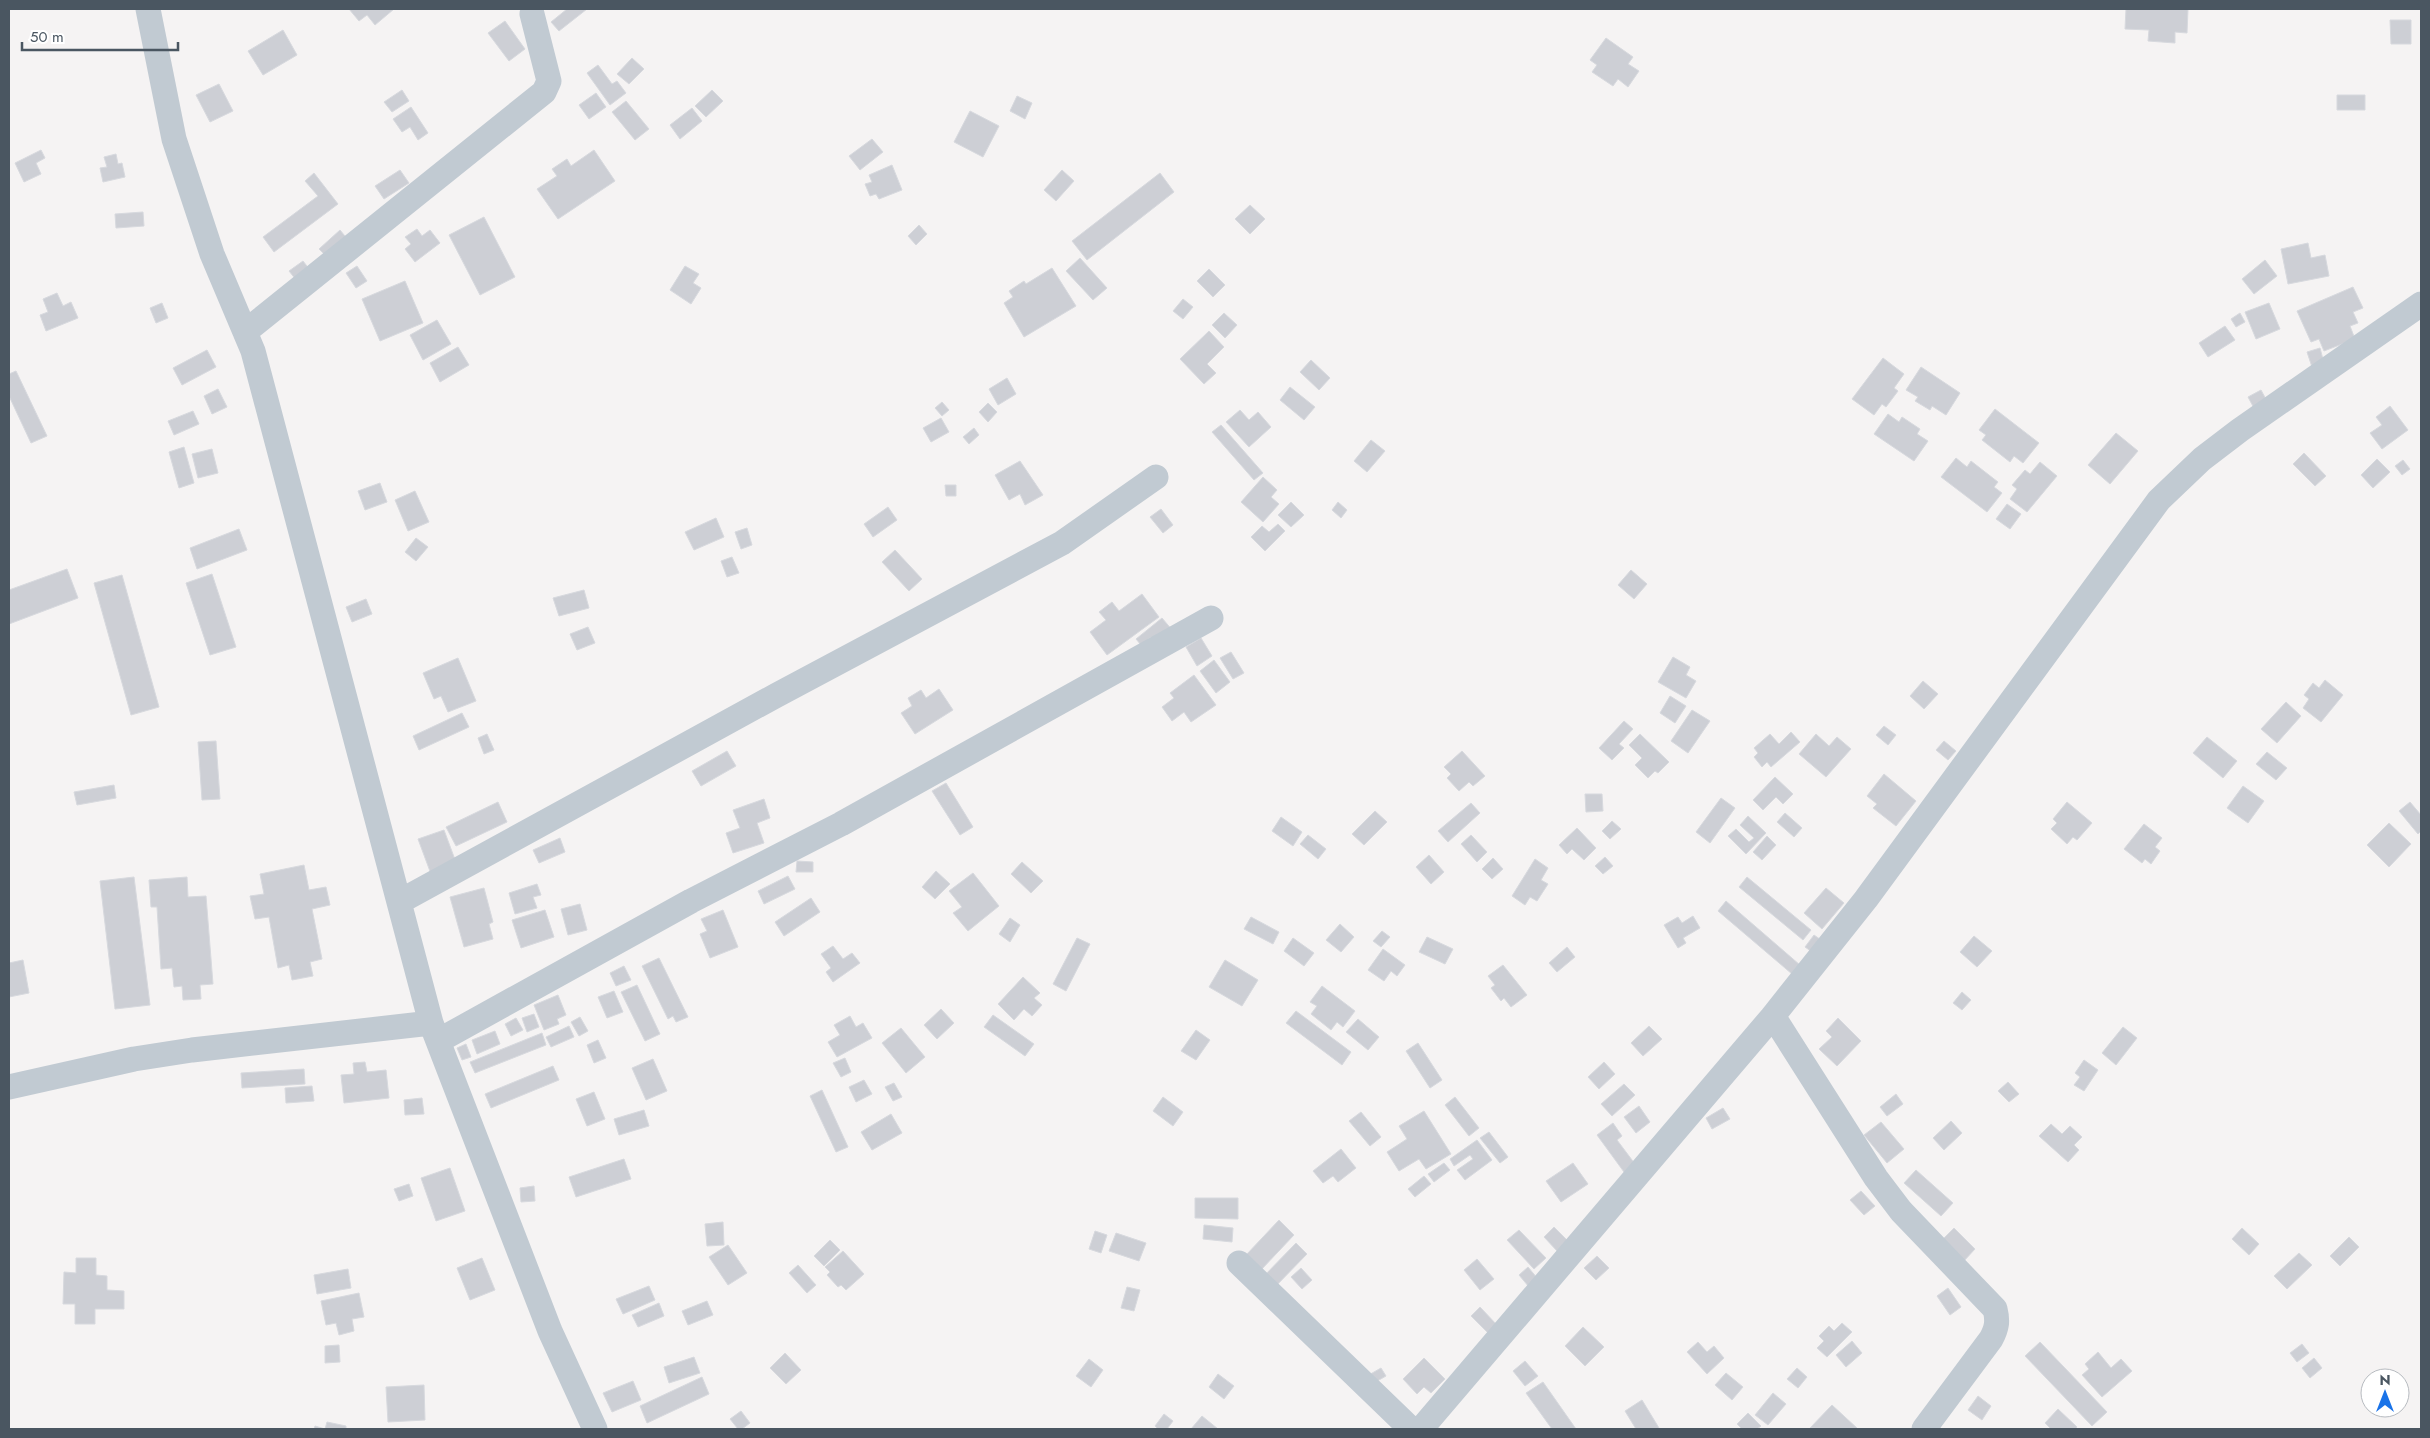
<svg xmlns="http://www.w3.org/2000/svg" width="2430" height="1438" font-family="Jost,sans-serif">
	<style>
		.building { fill: #cdcfd5; stroke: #d7d9de }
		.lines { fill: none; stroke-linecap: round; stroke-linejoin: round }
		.minor { stroke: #c1cad2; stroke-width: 25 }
	</style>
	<rect width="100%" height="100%" fill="#f5f3f3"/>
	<path class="building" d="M349,9H394L375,25L367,15L359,21Z
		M567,9H587L559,31L551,22Z
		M2126,9H2188L2187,33L2175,32V43L2148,41L2149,30L2125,29Z
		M2390,20H2411V44H2391Z
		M505,21L525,49L509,61L488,33Z
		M283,30L297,55L263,75L248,51Z
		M1606,38L1633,57L1628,64L1639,71L1628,87L1618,79L1613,86L1592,72L1597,65L1590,60Z
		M632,58L644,69L629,84L617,74Z
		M598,65L612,84L617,81L626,93L610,105L587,73Z
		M219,84L233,111L210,122L196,95Z
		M402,90L409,101L392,112L384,102Z
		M712,90L723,101L706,117L695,106Z
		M596,93L606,107L589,119L579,105Z
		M2337,95H2365V110H2337Z
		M1017,96L1032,103L1025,119L1010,111Z
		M626,101L649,129L635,140L612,112Z
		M411,107L428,133L418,140L410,127L402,132L393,119Z
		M692,108L702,121L680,139L670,125Z
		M970,111L999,126L983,157L954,142Z
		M872,139L883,152L860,170L849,156Z
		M41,150L45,158L36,163L41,174L24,182L15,163Z
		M594,150L615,181L558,219L537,189L557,176L552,169L567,159L571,166Z
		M116,154L118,164L122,163L125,177L103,182L100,168L107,167L104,157Z
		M892,165L902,190L879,199L876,194L870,196L865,184L872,182L869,175Z
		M400,170L409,183L384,199L375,186Z
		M1062,170L1074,181L1056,201L1044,190Z
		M314,173L338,204L274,252L263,237L318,196L305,181Z
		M1160,173L1174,192L1087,260L1072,241Z
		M1250,205L1265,219L1250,234L1235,219Z
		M143,212L144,226L116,228L115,214Z
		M484,217L515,277L480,295L449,235Z
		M919,225L927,234L916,245L908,236Z
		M417,229L422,236L430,230L440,243L415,262L405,249L411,244L405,237Z
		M340,230L349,241L329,259L319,249Z
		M2308,243L2311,258L2325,255L2329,276L2288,284L2281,249Z
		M1080,258L1107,288L1093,300L1066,271Z
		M2265,260L2277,276L2254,294L2242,279Z
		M303,261L310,270L297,281L289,271Z
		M357,266L367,281L356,288L346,273Z
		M685,266L699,274L693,283L701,288L691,304L670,290Z
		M1052,268L1076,306L1024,337L1004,303L1013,297L1009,291L1024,281L1026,284Z
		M1209,269L1225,285L1213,297L1197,281Z
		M405,281L423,323L380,341L362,299Z
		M2353,287L2363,308L2353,312L2358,323L2350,326L2355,339L2324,351L2319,339L2311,342L2297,311Z
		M57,293L63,306L71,302L78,318L46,331L40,315L48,312L43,299Z
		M1183,299L1193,307L1183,319L1173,311Z
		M162,303L168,318L156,323L150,308Z
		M2269,303L2280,329L2256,339L2245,312Z
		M1224,313L1237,325L1225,338L1212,325Z
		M2240,313L2245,322L2236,327L2231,319Z
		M437,320L451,344L423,360L410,335Z
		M2225,326L2235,340L2208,357L2199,343Z
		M1209,331L1224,347L1207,364L1216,373L1204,384L1180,359Z
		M458,347L469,365L440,382L430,363Z
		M2320,348L2324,363L2312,367L2307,352Z
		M207,350L216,367L182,385L173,368Z
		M1883,358L1904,374L1894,388L1898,391L1886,407L1882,404L1874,415L1852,399Z
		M1311,360L1330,378L1319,390L1300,372Z
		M1921,367L1960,393L1946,415L1932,406L1930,410L1915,401L1918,397L1906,390Z
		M16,371L47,436L31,443L9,396V374Z
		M1007,378L1016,394L998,405L989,389Z
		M1290,387L1315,407L1304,420L1280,400Z
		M218,389L227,407L212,414L204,396Z
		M2261,390L2268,403L2255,410L2248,397Z
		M942,402L949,410L942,416L935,408Z
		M988,403L997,412L988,422L979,412Z
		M2390,406L2408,430L2382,449L2370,433L2382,425L2376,417Z
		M1995,409L2039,443L2023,463L2014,456L2010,462L1982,440L1986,435L1979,430Z
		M1240,410L1249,420L1258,412L1271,427L1249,447L1226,422Z
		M193,411L199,424L174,435L168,421Z
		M1888,414L1899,422L1902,417L1920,429L1917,434L1928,441L1914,461L1874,434Z
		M941,418L949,432L931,442L923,428Z
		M1221,425L1263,473L1254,480L1212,432Z
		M974,428L979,435L969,444L963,437Z
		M2116,433L2138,451L2110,484L2088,465Z
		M1371,440L1385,451L1367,472L1354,461Z
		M184,447L194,483L179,488L169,452Z
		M212,449L218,473L198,478L192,454Z
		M2304,453L2326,476L2315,486L2293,464Z
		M1956,458L1967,467L1971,461L1998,482L1994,487L2002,493L1987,512L1941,477Z
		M2377,459L2390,472L2373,488L2361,475Z
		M2403,460L2410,469L2402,475L2395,466Z
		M1020,461L1043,495L1025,505L1020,494L1009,500L995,475Z
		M2040,462L2057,476L2027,512L2010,499L2017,489L2012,485L2025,470L2030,474Z
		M1263,477L1277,490L1271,497L1279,504L1263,522L1241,502Z
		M380,483L387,502L365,510L358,491Z
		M945,485H956V496H946Z
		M415,491L429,522L408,531L395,500Z
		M1291,502L1304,515L1291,527L1278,515Z
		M1338,502L1347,510L1341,518L1332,510Z
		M2007,504L2021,514L2010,529L1996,519Z
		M888,507L897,520L873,537L864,524Z
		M1161,509L1173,525L1163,533L1150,517Z
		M716,518L724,537L694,550L685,532Z
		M1278,524L1285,531L1265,551L1251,537L1262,526L1269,532Z
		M747,528L752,545L741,549L735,532Z
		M239,529L247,550L197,569L190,548Z
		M416,538L428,547L416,561L405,552Z
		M895,550L922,579L909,591L882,562Z
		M732,557L739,573L727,577L721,561Z
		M67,569L78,598L9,624V590Z
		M1631,570L1647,584L1634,599L1618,585Z
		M212,574L236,647L210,655L186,583Z
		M122,575L159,707L131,715L94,583Z
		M584,590L589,608L559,616L553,598Z
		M1142,594L1159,617L1107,655L1090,632L1106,620L1099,612L1112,602L1119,611Z
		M366,599L372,614L352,622L346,607Z
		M1162,618L1173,631L1157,644L1151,637L1141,645L1136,639Z
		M588,627L595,643L577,650L570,634Z
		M1201,638L1212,656L1197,666L1186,647Z
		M1231,652L1244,673L1233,679L1220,658Z
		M1673,657L1690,667L1686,675L1696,681L1686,698L1658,682Z
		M458,658L476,701L448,712L441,696L434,699L423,673Z
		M1214,660L1230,682L1216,693L1200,671Z
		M1194,675L1216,705L1191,722L1184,712L1172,721L1162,707L1174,698L1170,693Z
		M2325,680L2343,695L2321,722L2303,708L2309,699L2304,695L2313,683L2319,688Z
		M1923,681L1938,694L1924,709L1910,696Z
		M939,689L953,710L915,734L901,713L912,706L908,698L921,690L926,698Z
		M1670,696L1686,706L1675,723L1660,713Z
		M2286,702L2301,716L2277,743L2261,729Z
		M1692,710L1710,721L1688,753L1671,741Z
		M462,713L469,727L419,750L413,736Z
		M1624,721L1633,729L1619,744L1624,748L1612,760L1599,748Z
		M1884,726L1896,735L1888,745L1876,735Z
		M1791,732L1800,742L1771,767L1767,762L1762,767L1754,757L1758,753L1754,748L1770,734L1779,744Z
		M487,734L494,750L484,754L478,738Z
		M1640,734L1669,762L1658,773L1655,771L1648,778L1635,765L1642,758L1629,745Z
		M1816,734L1829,746L1837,737L1851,749L1826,777L1799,754Z
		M2207,737L2237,761L2223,778L2193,753Z
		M216,741L220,799L202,800L198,742Z
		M1944,741L1956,751L1948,760L1936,750Z
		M727,751L736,766L701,786L692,771Z
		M1462,751L1485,776L1473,786L1469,782L1459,791L1447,778L1451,774L1444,767Z
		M2267,752L2287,768L2276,780L2256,764Z
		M1884,774L1916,801L1896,826L1873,808L1877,804L1867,796Z
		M1775,777L1793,794L1783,804L1776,797L1763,810L1753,800Z
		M946,783L973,827L960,835L932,791Z
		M114,785L116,798L77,805L74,792Z
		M2243,786L2264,801L2248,823L2227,808Z
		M1585,794H1602L1603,811L1586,812Z
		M1721,798L1735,808L1710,843L1696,832Z
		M764,799L770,818L757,823L764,843L733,853L726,833L740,828L733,810Z
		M498,802L507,822L456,846L446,827Z
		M2067,802L2092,823L2077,840L2073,837L2067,844L2051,829L2057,823L2053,819Z
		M2410,802L2421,815V831L2418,834L2399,811Z
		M1471,803L1480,813L1448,842L1438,831Z
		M1375,811L1387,822L1364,845L1352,834Z
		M1785,813L1802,828L1794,837L1777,822Z
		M1748,816L1766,833L1746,854L1728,836L1736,829L1749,842L1754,838L1740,825Z
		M1281,817L1302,832L1293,846L1272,831Z
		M1612,821L1621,829L1610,839L1602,831Z
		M2389,823L2411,844L2389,867L2367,845Z
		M2144,824L2162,838L2155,847L2160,851L2151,864L2145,859L2142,863L2124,849Z
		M1577,828L1596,848L1584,860L1572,849L1567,854L1559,845Z
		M444,830L457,865L431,874L418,839Z
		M1308,835L1326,849L1318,859L1300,844Z
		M1471,835L1487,852L1477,862L1461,844Z
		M1767,836L1776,845L1762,860L1753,852Z
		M560,838L565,852L539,863L533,850Z
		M1429,855L1444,872L1431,884L1416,867Z
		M1605,857L1613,866L1603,874L1595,866Z
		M1493,858L1503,869L1492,879L1482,869Z
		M1535,859L1548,868L1541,880L1548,884L1537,901L1530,897L1525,905L1512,896Z
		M797,861L813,862V872H796Z
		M1022,862L1043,881L1031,893L1011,874Z
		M304,865L309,890L326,887L330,905L312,909L322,959L310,962L313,976L292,980L289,965L278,968L269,917L255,919L250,896L264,894L260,874Z
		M936,871L950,884L935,899L922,887Z
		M973,873L999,906L968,931L953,913L962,907L949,891Z
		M788,876L795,889L764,904L758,891Z
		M134,877L150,1005L115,1009L100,881Z
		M187,877L188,897L206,896L213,984L200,985L201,999L183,1000L182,986L174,987L172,968L161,969L157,907H151L149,880Z
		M1747,877L1811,930L1803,940L1739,887Z
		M537,884L541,895L533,897L537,908L515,914L509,893Z
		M484,888L493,922L489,924L493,939L464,947L450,897Z
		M1826,888L1844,903L1822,929L1804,913Z
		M811,898L820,912L784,936L775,922Z
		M1726,901L1800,965L1792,974L1718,911Z
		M580,904L587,930L568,935L561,909Z
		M545,910L554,937L521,948L512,920Z
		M723,910L738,947L710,958L700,934L707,931L701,919Z
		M1693,916L1700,928L1683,938L1686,943L1678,948L1664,925L1678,917L1682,923Z
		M1251,917L1279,932L1273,944L1244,929Z
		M1010,918L1020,925L1010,942L999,934Z
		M1340,924L1354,937L1341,952L1326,940Z
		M1382,931L1390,937L1381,947L1373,941Z
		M1814,935L1824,942L1815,954L1805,947Z
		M1974,936L1992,951L1977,967L1960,952Z
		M1427,937L1453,949L1445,964L1419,952Z
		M1077,938L1090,944L1066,991L1053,984Z
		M1293,938L1314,953L1304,966L1284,951Z
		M833,946L843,959L852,953L860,963L833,982L826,972L831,968L821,954Z
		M1567,947L1575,957L1557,972L1549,963Z
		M1383,949L1405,965L1397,976L1391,971L1384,981L1368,970Z
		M659,958L688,1017L676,1022L673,1016L668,1019L642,966Z
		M23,960L29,993L9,997V963Z
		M1225,960L1258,980L1242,1006L1209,987Z
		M1503,965L1527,995L1511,1007L1504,998L1501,1001L1491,988L1495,985L1488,976Z
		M624,966L631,980L616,986L610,973Z
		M1023,977L1040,993L1034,998L1042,1005L1032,1016L1024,1009L1014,1020L998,1004Z
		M637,985L660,1034L645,1041L621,992Z
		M1322,986L1355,1011L1343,1027L1337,1022L1331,1030L1311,1014L1317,1006L1310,1002Z
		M614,991L623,1012L607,1018L598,997Z
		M1962,992L1971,1000L1962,1010L1953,1003Z
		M558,995L566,1015L557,1019L559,1024L544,1030L534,1005Z
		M941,1009L954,1023L937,1039L924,1025Z
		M1296,1011L1351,1052L1342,1065L1286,1023Z
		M534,1014L539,1027L527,1032L522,1018Z
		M993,1015L1034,1044L1025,1056L984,1027Z
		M850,1016L856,1027L863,1023L872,1038L837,1057L828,1042L840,1035L834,1025Z
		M580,1017L588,1031L579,1036L571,1022Z
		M516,1018L523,1030L511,1036L505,1024Z
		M1838,1018L1861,1041L1837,1066L1819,1049L1832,1037L1826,1031Z
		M1358,1019L1379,1037L1368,1050L1346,1032Z
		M569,1026L574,1037L551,1047L546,1037Z
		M1649,1026L1662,1039L1643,1056L1631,1043Z
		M2123,1027L2137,1038L2116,1065L2102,1053Z
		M901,1028L925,1057L906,1073L882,1043Z
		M1196,1030L1210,1040L1196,1060L1181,1051Z
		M495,1031L500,1044L477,1054L472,1040Z
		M542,1033L546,1045L475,1073L470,1062Z
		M598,1040L606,1058L594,1063L587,1045Z
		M1418,1043L1442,1080L1430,1088L1406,1051Z
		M466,1044L471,1057L462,1060L457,1048Z
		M845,1058L851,1072L841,1077L833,1063Z
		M653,1059L667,1091L646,1100L632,1068Z
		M2084,1060L2098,1070L2084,1091L2074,1085L2080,1077L2075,1073Z
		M365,1062L367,1072L386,1070L389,1098L344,1103L341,1075L354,1074L353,1063Z
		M1604,1062L1615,1074L1599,1089L1588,1077Z
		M553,1066L559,1080L491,1108L485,1094Z
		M304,1069L305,1084L242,1088L241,1073Z
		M864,1080L872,1094L856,1102L849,1087Z
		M2008,1082L2019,1094L2009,1102L1998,1091Z
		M894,1083L902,1097L893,1101L885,1087Z
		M1624,1084L1635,1095L1612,1116L1601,1104Z
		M312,1086L314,1101L286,1103L285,1088Z
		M822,1090L848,1147L836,1152L810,1096Z
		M594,1092L605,1119L587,1126L576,1099Z
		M1896,1094L1903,1104L1887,1116L1880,1107Z
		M1163,1097L1183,1112L1173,1126L1153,1111Z
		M1455,1097L1479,1128L1469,1136L1445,1105Z
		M422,1098L424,1114L405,1115L404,1100Z
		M1639,1106L1650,1122L1636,1133L1624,1117Z
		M1723,1108L1730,1119L1712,1129L1706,1118Z
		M644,1110L649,1126L619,1135L614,1119Z
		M1424,1111L1451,1154L1426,1169L1419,1159L1399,1171L1387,1152L1407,1139L1399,1126Z
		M1361,1112L1381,1137L1370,1146L1349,1121Z
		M891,1114L902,1133L872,1150L861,1132Z
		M1951,1121L1962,1133L1944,1150L1933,1138Z
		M1881,1122L1904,1149L1887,1163L1864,1135Z
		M1613,1123L1622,1136L1617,1140L1635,1164L1624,1172L1597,1135Z
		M2051,1124L2062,1134L2070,1126L2082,1137L2074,1145L2079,1150L2068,1162L2039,1136Z
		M1489,1132L1508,1157L1500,1163L1480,1138Z
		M1477,1140L1492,1160L1465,1180L1457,1170L1473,1159L1470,1155L1454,1166L1450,1159Z
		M1341,1149L1356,1168L1338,1182L1333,1176L1323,1183L1313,1171Z
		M624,1159L631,1179L576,1197L569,1177Z
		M1444,1163L1450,1170L1434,1182L1428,1174Z
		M1573,1163L1588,1184L1561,1202L1546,1181Z
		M450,1168L465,1211L436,1221L421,1178Z
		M1916,1170L1953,1203L1941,1216L1904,1183Z
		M1424,1176L1431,1184L1415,1197L1408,1189Z
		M409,1184L413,1196L399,1201L394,1189Z
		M534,1186L535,1201L521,1202L520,1188Z
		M1861,1191L1875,1206L1864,1215L1850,1200Z
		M1195,1198H1238V1219L1195,1218Z
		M1279,1220L1294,1235L1261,1270L1246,1255Z
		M723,1222L724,1245L707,1246L705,1224Z
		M1204,1225L1233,1228L1232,1242L1203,1239Z
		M1554,1227L1569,1242L1558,1252L1544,1237Z
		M1954,1228L1975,1249L1963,1262L1941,1241Z
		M2242,1228L2259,1244L2249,1255L2232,1239Z
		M1519,1230L1546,1258L1534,1269L1507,1240Z
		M1095,1231L1107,1235L1101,1253L1089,1249Z
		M1116,1233L1146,1243L1139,1261L1109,1251Z
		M2349,1237L2359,1247L2340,1266L2330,1256Z
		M830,1240L840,1250L824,1266L814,1256Z
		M1296,1243L1307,1254L1273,1289L1262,1278Z
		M728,1245L747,1273L728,1285L709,1257Z
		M843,1251L864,1274L846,1290L841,1285L838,1287L827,1275L830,1272L825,1267Z
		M2299,1253L2312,1265L2287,1289L2274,1276Z
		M1597,1256L1609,1268L1596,1280L1584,1268Z
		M76,1258H96V1275L107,1276V1290L124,1291V1309H95V1324H75V1304H63L64,1272L76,1273Z
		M482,1258L495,1290L470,1300L457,1268Z
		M1477,1259L1494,1279L1480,1290L1464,1270Z
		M798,1265L816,1285L807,1293L789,1273Z
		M1528,1267L1538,1279L1529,1287L1519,1275Z
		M1301,1268L1312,1280L1302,1289L1291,1277Z
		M348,1269L351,1288L317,1294L314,1275Z
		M649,1286L655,1300L623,1314L616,1299Z
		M1127,1287L1140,1290L1134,1311L1121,1308Z
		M1948,1288L1961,1307L1950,1315L1937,1296Z
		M359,1293L364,1317L352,1319L354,1331L339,1335L336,1323L326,1325L321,1301Z
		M707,1301L713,1315L688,1325L682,1311Z
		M659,1303L664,1316L638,1327L632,1315Z
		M1480,1307L1497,1325L1488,1333L1471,1316Z
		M1842,1323L1852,1332L1827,1357L1817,1348L1824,1341L1819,1336L1829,1326L1834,1331Z
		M1583,1327L1604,1347L1585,1366L1565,1346Z
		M1852,1341L1862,1353L1846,1367L1836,1355Z
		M1698,1342L1707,1352L1714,1346L1724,1358L1707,1374L1687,1352Z
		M2040,1342L2107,1412L2092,1426L2025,1356Z
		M2302,1344L2309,1353L2297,1362L2290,1353Z
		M339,1345L340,1362L325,1363V1346Z
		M2098,1352L2111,1368L2121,1359L2132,1371L2102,1397L2082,1375L2089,1369L2085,1364Z
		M785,1353L801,1370L786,1384L770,1368Z
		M694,1357L700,1373L669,1383L664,1367Z
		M1424,1358L1445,1379L1431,1393L1424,1387L1417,1394L1403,1379Z
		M2314,1358L2322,1368L2310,1378L2302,1368Z
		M1089,1359L1103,1370L1091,1387L1076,1376Z
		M1525,1361L1538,1376L1525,1386L1513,1371Z
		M1381,1368L1386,1376L1372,1384L1367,1376Z
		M1797,1368L1807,1377L1798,1388L1787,1379Z
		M1726,1373L1743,1387L1732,1400L1715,1385Z
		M1218,1374L1234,1386L1224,1399L1209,1387Z
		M702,1377L709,1394L647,1423L640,1406Z
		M633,1381L641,1400L612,1412L603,1393Z
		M1543,1382L1576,1429H1552L1526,1393Z
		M424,1385L425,1420L388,1422L386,1387Z
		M1773,1393L1786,1404L1768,1425L1755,1415Z
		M1978,1396L1991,1406L1982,1420L1968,1410Z
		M1642,1400L1659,1428L1658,1429H1636L1625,1411Z
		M1832,1405L1858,1429L1810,1428Z
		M2058,1409L2077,1427L2075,1429H2051L2045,1423Z
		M741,1411L750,1423L742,1429H738L730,1419Z
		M1748,1413L1761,1426L1757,1429H1742L1737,1424Z
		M1164,1414L1173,1421L1167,1429H1158L1155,1426Z
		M1202,1416L1218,1429H1191Z
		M327,1422L346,1426V1429H314L315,1426L325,1429Z"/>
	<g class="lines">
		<path class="minor" d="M148,9L174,139L212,254L253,351L431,1023L550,1331L595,1429
			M245,332L544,92L549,81L532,14
			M399,902L777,695L1062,543L1156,477
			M1773,1016L1876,1178L1901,1211L1995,1309C1998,1321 1997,1328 1991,1339L1924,1429
			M438,1041L691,901L841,824L1211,618
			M9,1087L134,1059L192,1050L431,1023
			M1239,1263L1411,1429
			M1421,1429L1773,1016L1866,899L2159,500L2202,459L2240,430L2421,304"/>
	</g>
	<rect width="2430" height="1438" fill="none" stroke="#4a5661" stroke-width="20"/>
	<g transform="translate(2385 1393)"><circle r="24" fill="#ffffff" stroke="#b7bbc0"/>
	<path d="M0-4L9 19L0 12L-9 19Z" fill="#1a73e8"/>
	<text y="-8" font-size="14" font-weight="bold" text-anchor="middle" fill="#4a5661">N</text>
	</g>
	<path d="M22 42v8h156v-8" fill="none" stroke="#4a5661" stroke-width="2.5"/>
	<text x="30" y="42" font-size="15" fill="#4a5661" stroke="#ffffff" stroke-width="4" paint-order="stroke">50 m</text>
</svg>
